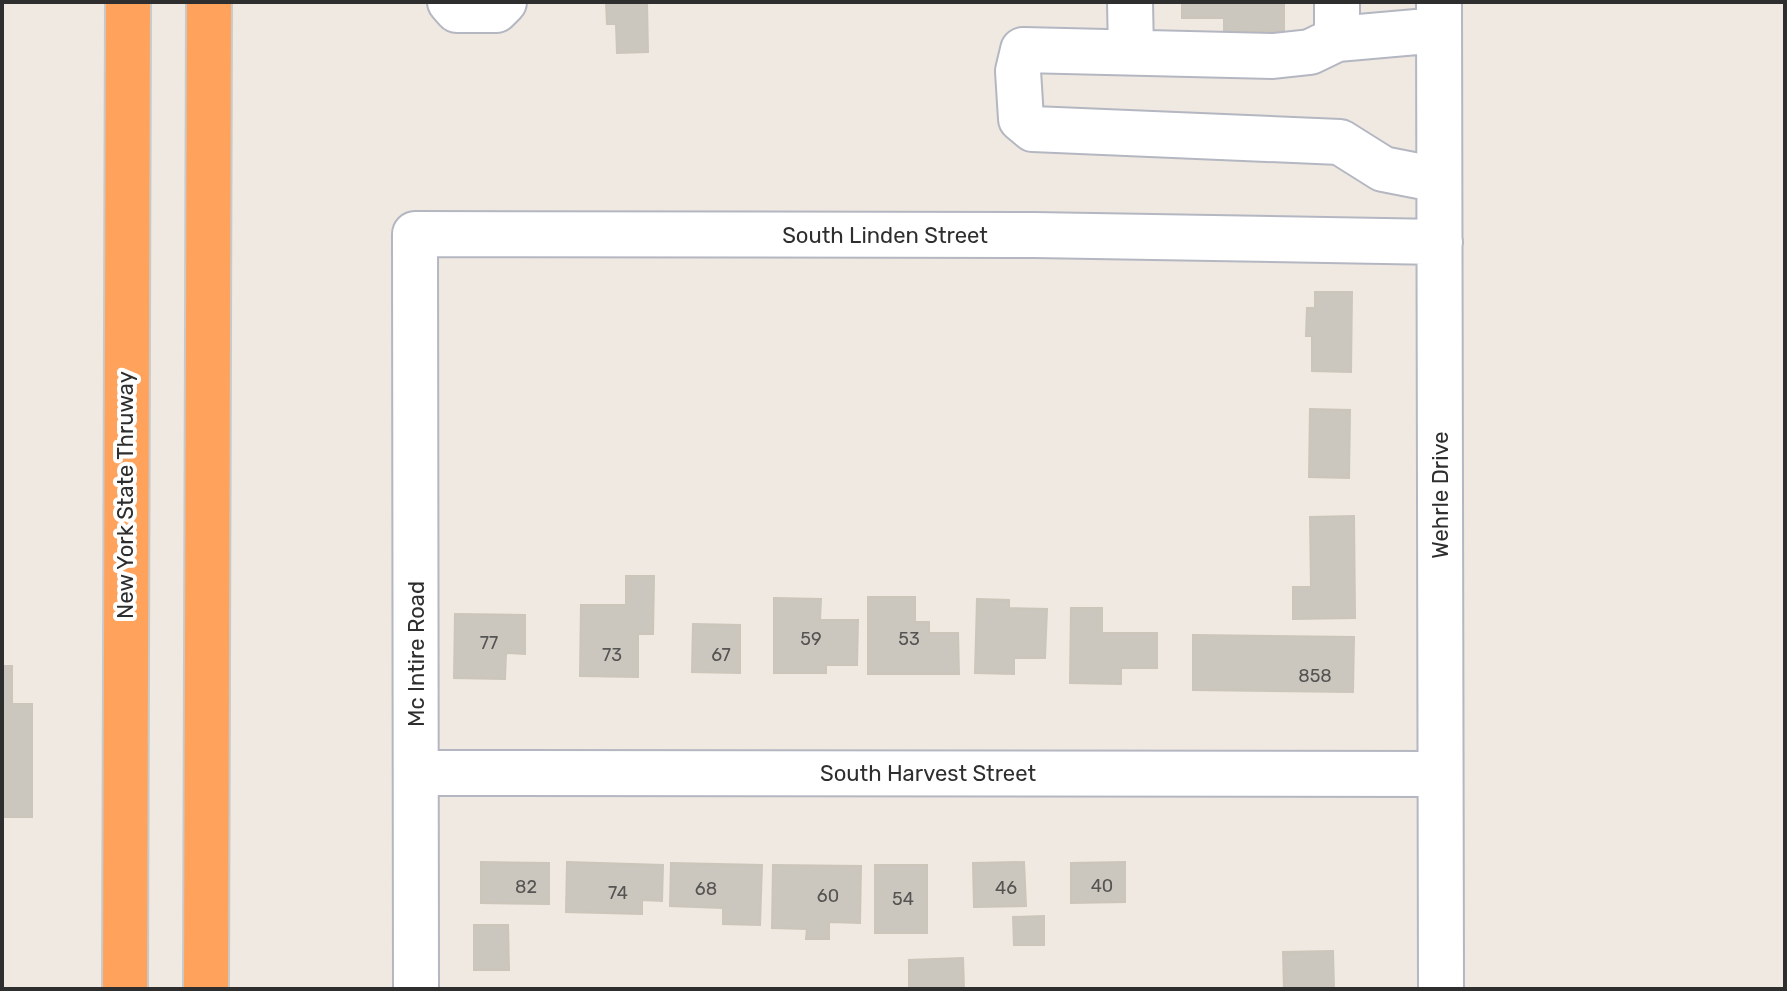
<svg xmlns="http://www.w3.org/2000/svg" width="1787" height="991" font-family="Rubik,sans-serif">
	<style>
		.building { fill: #cbc7bf; stroke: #cbc5ba; stroke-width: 2 }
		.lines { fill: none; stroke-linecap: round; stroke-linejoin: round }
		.minor-casing { stroke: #b4b7c1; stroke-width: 48 }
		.highway-casing { stroke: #c9c9c9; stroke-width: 48 }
		.minor { stroke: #fff; stroke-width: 44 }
		.highway { stroke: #ffa35c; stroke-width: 44 }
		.labels { text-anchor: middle; stroke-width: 8; stroke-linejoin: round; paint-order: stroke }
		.number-label { font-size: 18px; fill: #555452 }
		.street-label { font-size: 22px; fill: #2e2e2e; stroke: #fff }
	</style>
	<rect width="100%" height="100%" fill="#efe9e1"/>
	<path class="building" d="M606,2H647L648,52L617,53L616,24H607Z
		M1182,2H1284V31H1224V18H1182Z
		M1315,292H1352L1351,372L1312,371V336H1306L1307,308H1315Z
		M1310,409L1350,410L1349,478L1309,477Z
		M1354,516L1355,618L1293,619V587H1311L1310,517Z
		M626,576H654L653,634H638V677L580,676L581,605H626Z
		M868,597H915V622H929V633H958L959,674H868Z
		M774,598L821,599L820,620H858L857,665H826V673H774Z
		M977,599L1009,600V608L1047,609L1045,658H1014V674L975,673Z
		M1071,608H1102V633H1157V668H1121V684L1070,683Z
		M455,614L525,615V654L506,653L505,679L454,678Z
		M693,624L740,625V673L692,672Z
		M1193,635L1354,637L1353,692L1193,690Z
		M2,666H12V704H32V817H2Z
		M481,862L549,863V904L481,903Z
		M567,862L663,865L662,901L642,900V914L566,912Z
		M1024,862L1026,906L974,907L973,863Z
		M1125,862V902L1071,903V863Z
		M671,863L762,865L760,925L723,924V908L670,906Z
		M773,865L861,866L860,923L829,922V939H806L807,929L772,928Z
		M875,865H927V933H875Z
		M1044,916V945H1014L1013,917Z
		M474,925H508L509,970H474Z
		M1333,951L1334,989H1284L1283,952Z
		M963,958L964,989H909V960Z"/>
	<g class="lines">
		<defs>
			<path id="minor" d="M450,2L457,10H496L504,2
				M1130,2L1131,52
				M1337,2V39L1439,30
				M1439,2L1441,989
				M1337,39L1310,52L1273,56L1023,50L1018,71L1021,119L1033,129L1340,142L1383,169L1439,180
				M416,773L1440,774
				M416,989L415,234L1034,235L1440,242"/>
			<path id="highway" d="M125,989L128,2
				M206,989L209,2"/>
		</defs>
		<use href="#minor" class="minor-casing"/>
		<use href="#highway" class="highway-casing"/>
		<use href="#minor" class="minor"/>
		<use href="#highway" class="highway"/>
	</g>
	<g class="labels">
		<g class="number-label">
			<text x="811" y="645">59</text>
			<text x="909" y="645">53</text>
			<text x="489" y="649">77</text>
			<text x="612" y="661">73</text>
			<text x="721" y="661">67</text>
			<text x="1315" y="682">858</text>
			<text x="1102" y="892">40</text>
			<text x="526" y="893">82</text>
			<text x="1006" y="894">46</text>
			<text x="706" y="895">68</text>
			<text x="618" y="899">74</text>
			<text x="828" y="902">60</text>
			<text x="903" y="905">54</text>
		</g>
		<g class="street-label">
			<text x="885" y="243">South Linden Street</text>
			<text transform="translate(125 495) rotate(-90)" y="8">New York State Thruway</text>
			<text transform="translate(1440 495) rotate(-90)" y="8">Wehrle Drive</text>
			<text transform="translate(416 654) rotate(-90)" y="8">Mc Intire Road</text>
			<text x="928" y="781">South Harvest Street</text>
		</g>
	</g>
	<rect width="1787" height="991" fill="none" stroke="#2e2e2e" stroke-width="8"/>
</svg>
